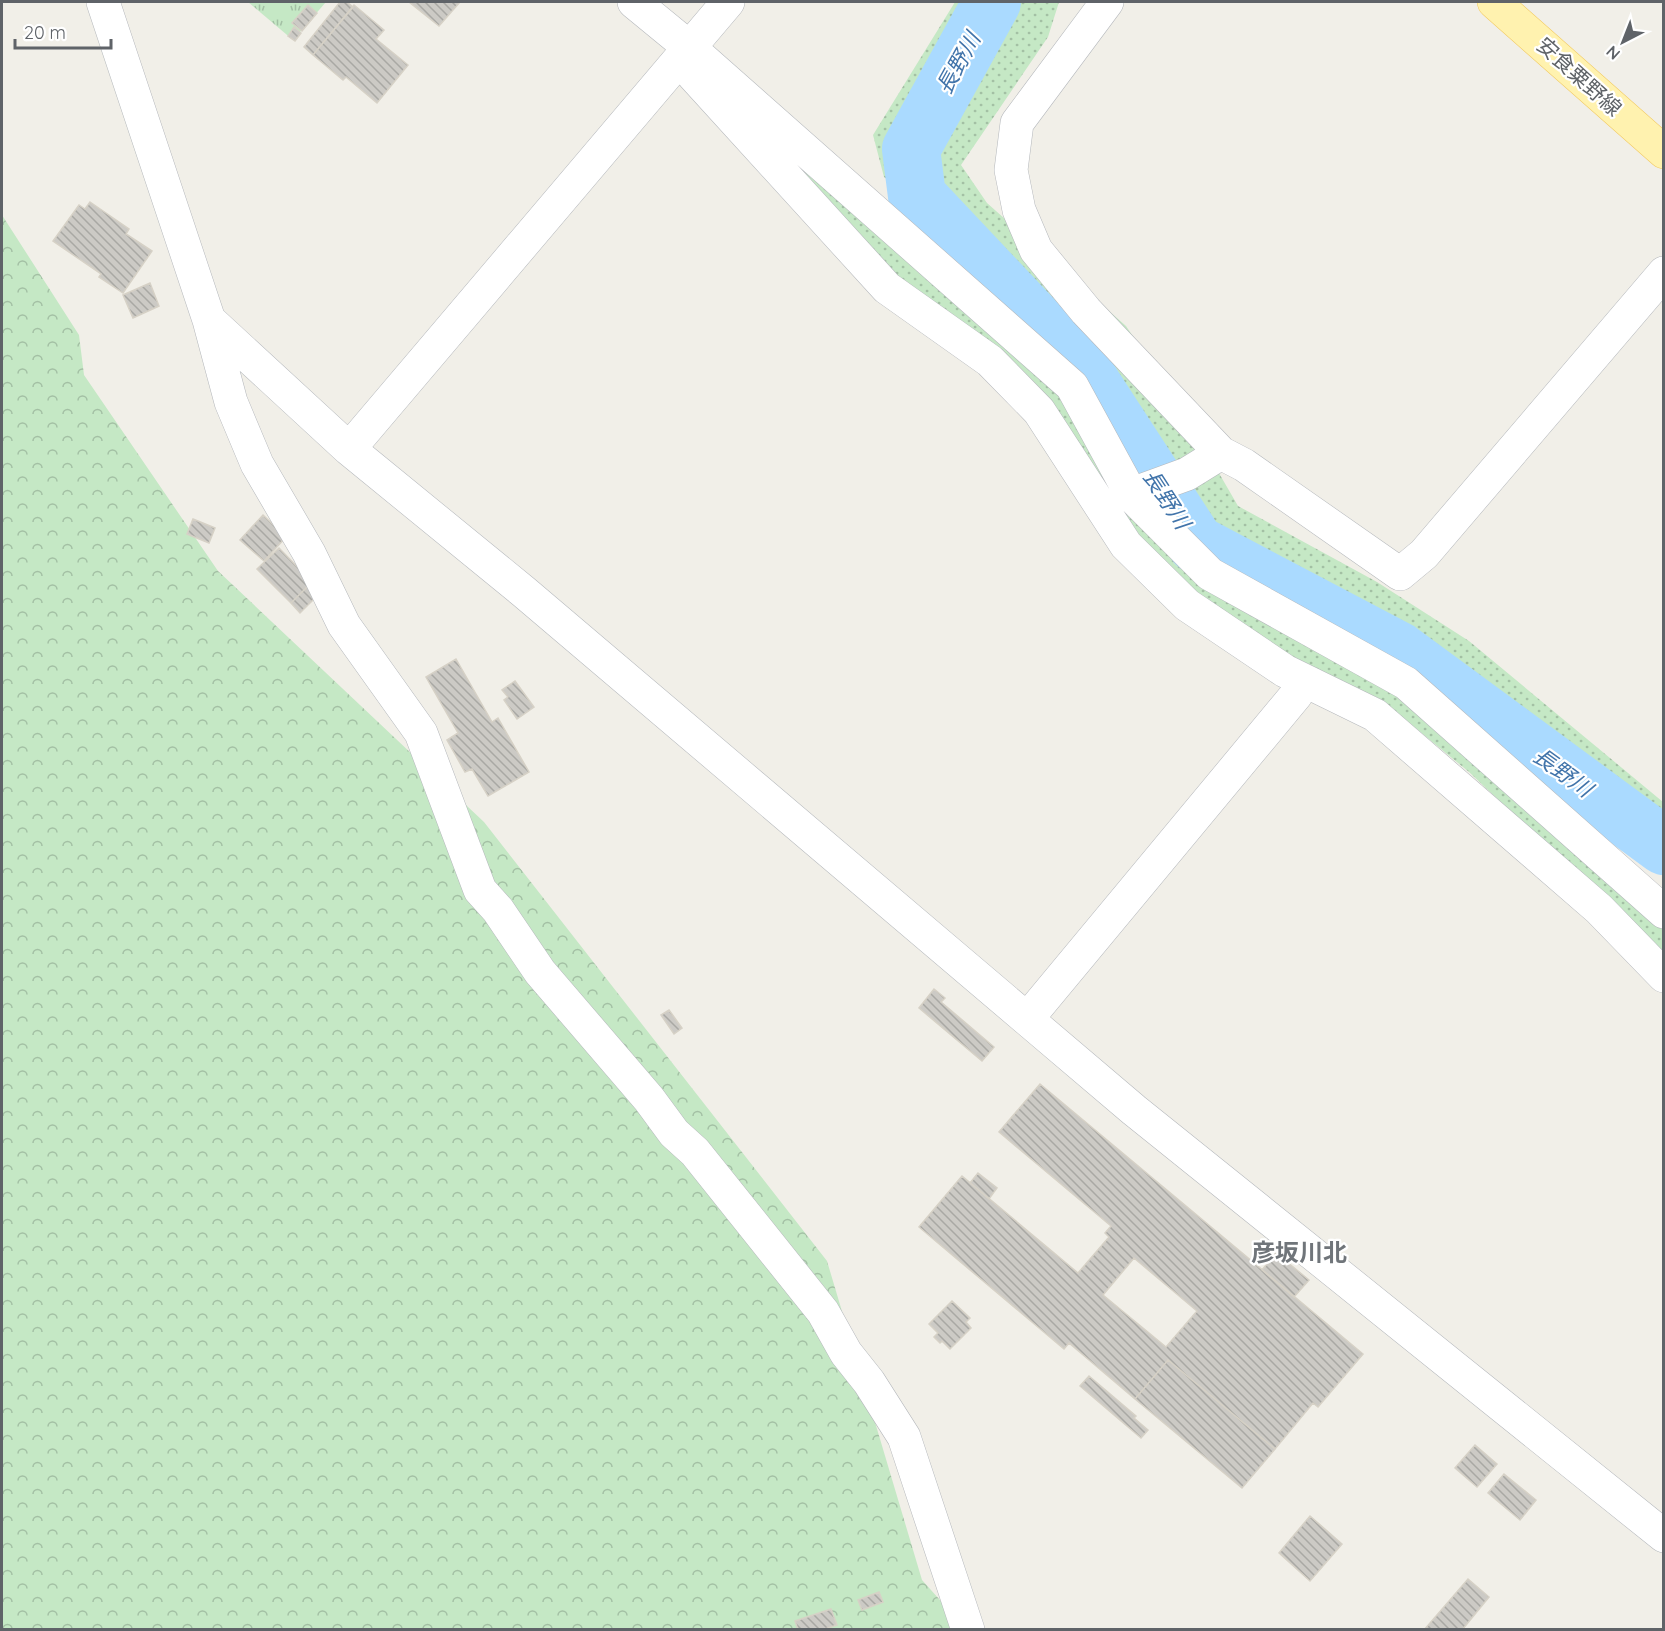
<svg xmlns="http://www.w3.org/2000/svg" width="1665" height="1631" font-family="Quicksand,'Noto Sans JP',sans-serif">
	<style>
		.grass { fill: url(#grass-dots) }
		.forest { fill: url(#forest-crowns) }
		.park { fill: url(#park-tufts) }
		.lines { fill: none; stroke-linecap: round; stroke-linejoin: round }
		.river { stroke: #aadaff; stroke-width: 58 }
		.building { fill: url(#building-back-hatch); stroke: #d6d1c6; stroke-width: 1.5; fill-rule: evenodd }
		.minor-casing { stroke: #b5b8bc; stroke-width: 34 }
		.major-casing { stroke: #f2c960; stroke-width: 34 }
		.minor { stroke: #fff; stroke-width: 33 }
		.major { stroke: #fff2af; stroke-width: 33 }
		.labels { text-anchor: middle; stroke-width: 4.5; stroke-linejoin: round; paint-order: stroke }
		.street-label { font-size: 21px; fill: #5f6368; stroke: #fff }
		.water-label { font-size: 22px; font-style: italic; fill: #4174aa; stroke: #fff }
		.quarter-label { font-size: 24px; font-weight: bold; fill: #70757a; stroke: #fff }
	</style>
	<defs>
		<pattern id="grass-dots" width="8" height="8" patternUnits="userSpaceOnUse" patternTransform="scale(1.5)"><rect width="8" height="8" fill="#c5e8c5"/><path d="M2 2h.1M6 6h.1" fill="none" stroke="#a3c0a4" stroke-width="1.8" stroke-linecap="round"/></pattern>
		<pattern id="forest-crowns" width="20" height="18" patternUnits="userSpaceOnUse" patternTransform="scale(1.5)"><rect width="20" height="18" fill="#c5e8c5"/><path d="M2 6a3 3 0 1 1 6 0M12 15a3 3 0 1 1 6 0" fill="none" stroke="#a3c0a4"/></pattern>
		<pattern id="park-tufts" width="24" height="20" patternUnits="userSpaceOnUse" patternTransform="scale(1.5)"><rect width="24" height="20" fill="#c5e8c5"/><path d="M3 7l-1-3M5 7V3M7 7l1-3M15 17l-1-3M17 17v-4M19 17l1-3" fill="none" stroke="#a3c0a4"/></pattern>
		<pattern id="building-back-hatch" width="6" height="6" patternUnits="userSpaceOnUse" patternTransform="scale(1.5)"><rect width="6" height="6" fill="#cccac5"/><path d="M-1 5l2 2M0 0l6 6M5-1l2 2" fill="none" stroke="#a9a8a4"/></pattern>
	</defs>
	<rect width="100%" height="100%" fill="#f1efe8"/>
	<path class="grass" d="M955,2H1059L1048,37L961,165L987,203L1126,326L1183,411L1238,506L1377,582L1469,641L1663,802V860L1413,651L1300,589L1202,512L1112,395L1010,275L884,177L873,135Z
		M711,80L1055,381L1137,516L1401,691L1663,925V957L1469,772L1380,699L1270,646L1203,605L1148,554L1101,489L910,295Z"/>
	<path class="forest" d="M2,215L79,335L84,375L218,571L484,822L827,1261L922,1580L966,1629H2Z"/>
	<path class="park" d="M248,2H326L293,40Z"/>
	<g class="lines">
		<path class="river" d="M992,2L911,149L917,196L1086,375L1196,544L1399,651L1664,846"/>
	</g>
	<path class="building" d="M340,2H347L353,7L313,55L304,47Z
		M409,2H460L439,26Z
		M308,5L317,13L302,31L292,23Z
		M354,5L384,30L376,39L408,65L377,103L346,77L343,80L313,55Z
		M294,27L301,33L295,41L288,36Z
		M90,202L129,229L126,234L152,251L123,293L99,277L101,274L53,241L79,205L85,209Z
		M150,283L159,306L133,318L123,295Z
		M263,515L286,537L264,561L240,540Z
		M193,519L215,528L209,543L187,534Z
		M279,548L312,582L291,603L257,569Z
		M312,582L321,592L300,613L291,603Z
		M456,659L492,722L498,718L529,772L488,796L472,769L465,772L447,740L458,733L426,677Z
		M515,681L534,707L517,719L504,700L508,697L502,690Z
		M934,989L945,998L941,1002L994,1047L982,1061L919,1008Z
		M669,1010L682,1028L674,1034L661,1015Z
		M1040,1084L1363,1354L1318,1407L1313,1403L1275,1449L1168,1360L1135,1399L1069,1343L1064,1349L919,1227L962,1176L1078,1273L1109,1237L1105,1233L1111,1226L999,1132ZM1134,1258L1197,1311L1166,1347L1103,1295Z
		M978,1173L997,1188L989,1199L970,1183Z
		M1276,1253L1309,1280L1294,1297L1262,1270Z
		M952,1301L970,1318L966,1322L971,1328L950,1349L942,1341L940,1343L934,1337L938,1333L929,1324Z
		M1168,1360L1275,1449L1242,1488L1135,1399Z
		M1089,1376L1136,1416L1134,1418L1148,1430L1141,1438L1080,1386Z
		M1475,1445L1497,1464L1477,1487L1455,1468Z
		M1504,1474L1536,1500L1520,1520L1488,1493Z
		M1310,1516L1342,1544L1310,1581L1279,1553Z
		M1468,1579L1489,1597L1462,1630H1424Z
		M879,1592L883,1602L862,1610L858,1600Z
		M831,1609L837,1625L822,1630H798L795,1621Z"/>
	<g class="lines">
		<defs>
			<path id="minor" d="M103,2L209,320L231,402L257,464L309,553L344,625L421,733L480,890L498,910L540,972L649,1099L674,1133L695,1152L823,1312L846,1353L869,1382L904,1437L968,1630
				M634,2L690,48L1072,386L1132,496L1210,574L1406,683L1664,912
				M1107,2L1017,123L1011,170L1019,210L1036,250L1086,311L1221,453L1244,465L1400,574L1424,554L1664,273
				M693,75L887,288L990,361L1039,411L1126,545L1187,605L1285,671L1375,715L1599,909L1664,976
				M209,320L349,449L524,592L1134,1110L1664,1536
				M349,449L728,2
				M1132,496L1143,490L1187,474L1221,453
				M1027,1019L1296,695"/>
			<path id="major" d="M1494,2L1664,152"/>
		</defs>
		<use href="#minor" class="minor-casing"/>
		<use href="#major" class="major-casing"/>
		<use href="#minor" class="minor"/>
		<use href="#major" class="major"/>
	</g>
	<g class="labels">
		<g class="street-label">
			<text transform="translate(1579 77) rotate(42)" y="7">安食粟野線</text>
		</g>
		<g class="water-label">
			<text transform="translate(958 63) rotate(-61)" y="8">長野川</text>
			<text transform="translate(1167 499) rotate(57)" y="8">長野川</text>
			<text transform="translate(1563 772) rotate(36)" y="8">長野川</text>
		</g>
		<g class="quarter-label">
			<text x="1299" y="1261">彦坂川北</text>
		</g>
	</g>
	<rect width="1665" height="1631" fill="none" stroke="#5f6368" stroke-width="6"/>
	<g transform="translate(1623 42) rotate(222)" stroke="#ffffff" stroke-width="4.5" paint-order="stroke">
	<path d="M0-4.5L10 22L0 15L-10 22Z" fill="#5f6368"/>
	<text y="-9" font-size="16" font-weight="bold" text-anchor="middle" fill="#5f6368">N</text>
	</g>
	<path d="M15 39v9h96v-9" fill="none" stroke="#5f6368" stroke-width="3"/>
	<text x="24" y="39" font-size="18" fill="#5f6368" stroke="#ffffff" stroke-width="4.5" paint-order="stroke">20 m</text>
</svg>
